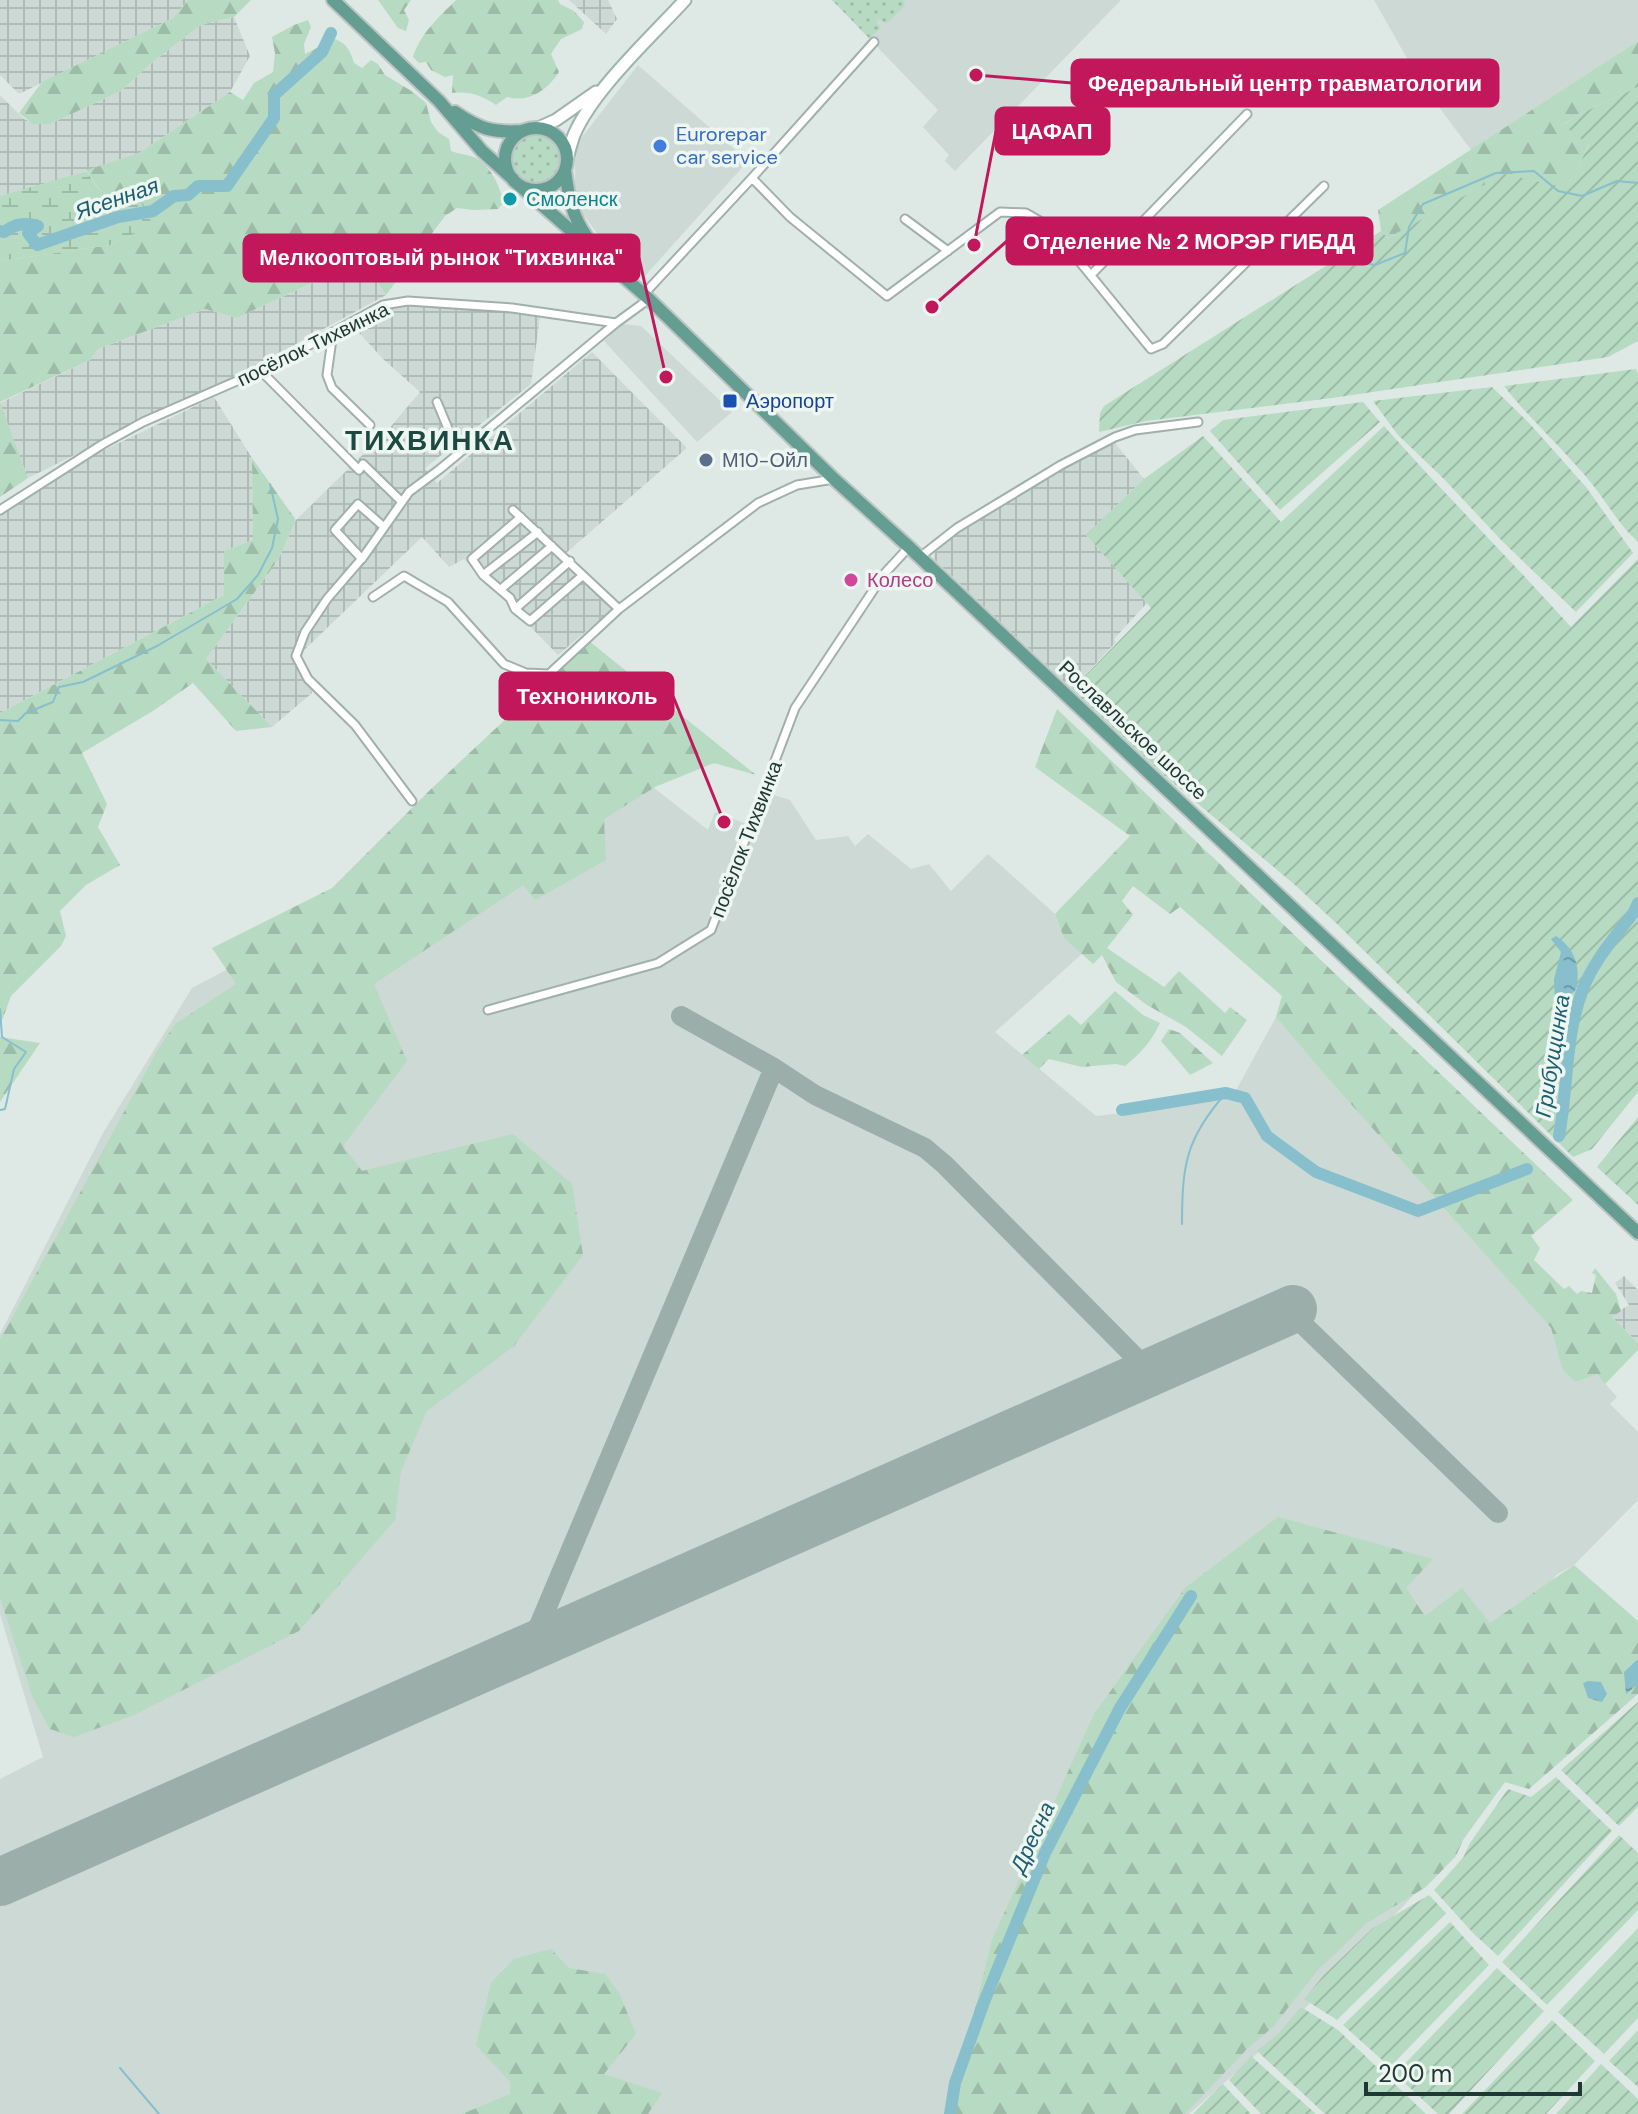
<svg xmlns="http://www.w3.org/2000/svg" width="1638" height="2114" font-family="'DM Sans',sans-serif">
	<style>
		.built { fill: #ccd9d4 }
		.industrial { fill: url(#industrial-grid) }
		.grass { fill: url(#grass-dots) }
		.forest { fill: url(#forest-firs) }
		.wetland { fill: url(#wetland-marsh) }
		.garden { fill: url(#garden-furrows) }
		.water { fill: url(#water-ripples) }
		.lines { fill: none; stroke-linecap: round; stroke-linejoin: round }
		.stream { stroke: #87bfcd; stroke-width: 2 }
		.river { stroke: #87bfcd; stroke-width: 12 }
		.taxiway { stroke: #9caeaa; stroke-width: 20 }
		.runway { stroke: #9caeaa; stroke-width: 48 }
		.minor-casing { stroke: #a1b0ac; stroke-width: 11 }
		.secondary-casing { stroke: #9eb4ad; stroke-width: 15 }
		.primary-casing { stroke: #bcc3c2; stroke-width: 16 }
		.minor { stroke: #fff; stroke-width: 7 }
		.secondary { stroke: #fff; stroke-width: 11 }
		.primary { stroke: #649d92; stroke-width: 12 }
		.shop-dot { fill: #3f7fe0; stroke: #eef6f2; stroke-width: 3 }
		.culture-dot { fill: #0f9aa8; stroke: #eef6f2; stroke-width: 3 }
		.transit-dot { fill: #1a4fb4; stroke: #eef6f2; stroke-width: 3 }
		.service-dot { fill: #5c6f8a; stroke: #eef6f2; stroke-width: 3 }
		.hotel-dot { fill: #d1479c; stroke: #eef6f2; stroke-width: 3 }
		.labels { text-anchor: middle; stroke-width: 7; stroke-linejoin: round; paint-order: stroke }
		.shop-label { font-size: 20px; fill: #366cbe; stroke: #eef6f2; text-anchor: start }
		.culture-label { font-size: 20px; fill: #0d838f; stroke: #eef6f2; text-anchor: start }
		.street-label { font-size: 20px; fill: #203833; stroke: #eef6f2 }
		.transit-label { font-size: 20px; fill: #164399; stroke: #eef6f2; text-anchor: start }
		.service-label { font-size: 20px; fill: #4e5e75; stroke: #eef6f2; text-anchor: start }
		.hotel-label { font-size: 20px; fill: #b23c85; stroke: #eef6f2; text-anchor: start }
		.water-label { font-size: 22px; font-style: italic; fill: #1d5f71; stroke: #eef6f2 }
		.district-label { font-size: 28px; font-weight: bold; letter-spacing: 2px; fill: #1d4941; stroke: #eef6f2 }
		.leader { fill: none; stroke: #c2185b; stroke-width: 3 }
		.callout-dot { fill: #c2185b; stroke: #eef6f2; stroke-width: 3 }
		.callout { fill: #c2185b; stroke: #c2185b; stroke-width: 3 }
		.callout-label { font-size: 22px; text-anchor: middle; font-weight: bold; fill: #fff }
	</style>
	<defs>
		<pattern id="industrial-grid" width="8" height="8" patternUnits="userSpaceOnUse" patternTransform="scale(2)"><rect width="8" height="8" fill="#ccd9d4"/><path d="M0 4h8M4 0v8" fill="none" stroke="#afbbb6"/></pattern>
		<pattern id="grass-dots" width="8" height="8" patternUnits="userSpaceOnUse" patternTransform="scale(2)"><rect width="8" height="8" fill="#b7dac2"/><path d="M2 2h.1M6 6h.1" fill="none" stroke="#9dbca7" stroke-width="1.8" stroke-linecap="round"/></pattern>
		<pattern id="forest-firs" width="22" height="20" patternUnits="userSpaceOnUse" patternTransform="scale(2)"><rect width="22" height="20" fill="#b7dac2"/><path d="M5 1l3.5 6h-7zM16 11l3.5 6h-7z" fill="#9dbca7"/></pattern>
		<pattern id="wetland-marsh" width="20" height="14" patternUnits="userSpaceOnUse" patternTransform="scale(2)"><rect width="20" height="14" fill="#b7dac2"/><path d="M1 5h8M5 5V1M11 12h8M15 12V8" fill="none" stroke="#9dbca7"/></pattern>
		<pattern id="garden-furrows" width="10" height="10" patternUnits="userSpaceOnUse" patternTransform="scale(2)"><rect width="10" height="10" fill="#b7dac2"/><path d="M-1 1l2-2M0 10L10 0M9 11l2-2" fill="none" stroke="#9dbca7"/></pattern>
		<pattern id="water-ripples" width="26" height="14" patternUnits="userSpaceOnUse" patternTransform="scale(2)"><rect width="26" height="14" fill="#87bfcd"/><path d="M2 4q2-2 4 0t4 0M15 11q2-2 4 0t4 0" fill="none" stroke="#6e9ca7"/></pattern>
	</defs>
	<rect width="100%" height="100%" fill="#dee9e5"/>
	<path class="built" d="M832,0H1121L955,171L945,161L949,155L923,127L938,110Z
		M1374,0H1638V41L1471,150L1421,83Z
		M638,65L748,161L644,277L610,251L575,203V146Z
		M622,324L641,326L732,412L697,442L604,341Z
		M640,777L708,830L715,812L760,829L774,795L790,800L816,840L848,836L855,846L868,834L911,869L929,864L951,891L988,854L1055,914L1064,938L1083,953L995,1032L1096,1116L1153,1110L1234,1094L1276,1017L1324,1074L1551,1328L1562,1369L1597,1374L1617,1397L1610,1404L1638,1432V1500L1574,1565L1556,1575L1544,1593L1431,1877L1288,2026L1189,2114H0V1779L43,1757L0,1614V1334L103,1133L192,988L298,932Z"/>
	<path class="industrial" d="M0,0H188L173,18L19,94L0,75Z
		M569,0H608L617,19L606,34Z
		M234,17L250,56L230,92L139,153L59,180L0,196V95L24,119L33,123L50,124L121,91L154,61L201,25Z
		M364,259L386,295L261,363L28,478L0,403L90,360L98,349L205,309L237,318Z
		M404,302L540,316L531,384L425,468L437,483L592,352L687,448L566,553L616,606L558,655L464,559L449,567L422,537L301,653L312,693L272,727L206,659L278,560L296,520L387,431L420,392L383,359L353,326Z
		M214,397L252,458L253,540L224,551V595L0,713V515L94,455Z
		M1111,438L1144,479L1086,535L1147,603L1114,639L1116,642L1072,689L934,559L935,542Z
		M1624,1276L1638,1290V1343L1611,1316L1629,1305L1615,1283Z"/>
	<path class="grass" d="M832,0H903L905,6L889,21L885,23L880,19L876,23L881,27L870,39Z
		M510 159a26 26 0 1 1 52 0a26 26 0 1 1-52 0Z"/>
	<path class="forest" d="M188,0H251L234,17L201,25L154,61L121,91L50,124H33L19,113L42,82L173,18Z
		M378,0H411L404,10L409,20L406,31L398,28Z
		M456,0H558L560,4L574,11L584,22L582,29L561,39L551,54L559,72C547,90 530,103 507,97L496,105C481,95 470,91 452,93L453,75L445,77L431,70L426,62L419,63L413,57C420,34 439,17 456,0Z
		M308,20L311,27L304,44L305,54L317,48L325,36C342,40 349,45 354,63L362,68L371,60L378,64L385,75L413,92L426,103L431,122L438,132L449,139L451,151C458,154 471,155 476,158C492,167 499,186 504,202L498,209L473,210L457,208L445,216L386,295L363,259L237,318L205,309L98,349L90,360L0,402L28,478L0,497V261L110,245L152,225L140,201C110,199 102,199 87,170L139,153L230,92L243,100L254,83L273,72L275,53L272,37L294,25Z
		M1638,41V87L1582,113L1564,124L1589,144L1567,189L1504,175L1388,238L1381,231L1378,210Z
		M252,458L296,520L278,560L206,659L272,727L236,731L193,683L153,711L82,753L107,804L98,827L120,865L86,885L60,911L66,936L61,946L11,996L0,1026V713L224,595V551L253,540Z
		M589,641L756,775L714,763L655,787L604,819L606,860L535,900L523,885L374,984L407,1061L343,1146L362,1171L513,1134L572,1184L583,1255L514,1346L427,1411L401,1471L395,1520L299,1631L134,1715L74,1737L50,1729L33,1698L0,1598V1340L157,1051L175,1024L236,984L212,948L332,888L431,789Z
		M1057,709L1573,1200L1531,1236L1540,1248L1534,1260L1564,1289L1569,1286L1577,1294L1581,1291L1592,1293L1596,1275L1592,1273L1595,1268L1616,1294L1621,1311L1612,1317L1638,1343V1350L1605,1384L1597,1374L1575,1382L1562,1369L1551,1328L1324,1074L1276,1017L1282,996L1180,907L1170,914L1133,886L1122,901L1133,915L1107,948L1164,987L1179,971L1225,1013L1230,1007L1247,1020L1222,1056L1186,1027L1147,1005L1116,982L1102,955L1093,964L1064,938L1055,914L1130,836L1035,767Z
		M1115,991L1143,1015L1160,1023C1151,1042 1141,1053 1125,1066L1116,1064L1082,1067L1049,1059L1039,1069L1022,1055L1069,1014L1081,1025Z
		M1169,1029L1180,1033L1213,1063L1190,1075L1161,1041Z
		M0,1037L40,1043L0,1102Z
		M1278,1517L1433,1559L1406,1588L1425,1616L1462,1588L1490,1623L1574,1565L1638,1621V1694L1529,1789L1505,1782L1463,1840L1456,1856L1426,1887L1367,1923L1317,1971L1273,2027L1247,2049L1185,2114H949L992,1940L1094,1714L1185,1588Z
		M551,1949L569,1968L605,1974L619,1993L636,2034L604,2074L662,2093L648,2114H462L510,2094V2082L476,2045L491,1983L514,1959Z"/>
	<path class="wetland" d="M87,171C102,199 110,199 140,201L153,225L110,245L0,261V196Z"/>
	<path class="garden" d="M1638,87V341L1608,357L1332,398L1146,421L1099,432L1100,413L1104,406L1381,231L1388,238L1504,174L1567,188L1589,145L1563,125L1582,113Z
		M1636,369L1638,374V542C1619,525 1608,504 1592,484C1565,450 1531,421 1504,386Z
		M1492,387L1530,424L1586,487L1633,553L1576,612L1503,542L1443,478L1398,435L1373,401Z
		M1363,402L1380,422L1280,510L1210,431L1223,420Z
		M1384,426C1445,495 1510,559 1571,627L1638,559V1092L1592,1149L1573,1157L1336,923L1295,885L1166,777L1072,689L1151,608L1086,535L1144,479L1203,436L1281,522Z
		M1638,1117V1205L1597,1167Z
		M1638,1702V1807L1619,1826L1561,1770Z
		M1556,1777L1612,1831L1498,1956L1474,1934L1434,1890L1463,1858L1470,1843L1508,1789L1531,1797Z
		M1619,1835L1638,1853V1910L1547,2005L1502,1962Z
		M1429,1895L1446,1913L1337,2020L1304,1999L1324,1975L1373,1928Z
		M1450,1922L1489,1965L1390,2067L1343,2025Z
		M1638,1928V2018L1604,2054L1558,2012Z
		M1497,1968L1544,2011L1449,2114H1438L1395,2074Z
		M1301,2007L1338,2030L1426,2114H1325L1257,2051L1278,2034Z
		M1552,2020L1595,2061L1546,2114H1462Z
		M1638,2030V2087L1609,2061Z
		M1251,2056L1316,2114H1261L1229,2080Z
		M1601,2064L1638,2099V2114H1556Z
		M1223,2084L1251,2114H1193L1220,2086Z"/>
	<path class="water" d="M1556,936C1575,948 1582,969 1575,991L1560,1002H1555L1554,979L1561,952L1551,939Z
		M1638,1659V1684L1626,1694L1624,1672Z
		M1588,1681L1601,1682L1607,1694L1602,1702L1588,1698L1583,1683Z"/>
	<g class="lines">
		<path class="stream" d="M1353,261L1375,265L1405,253L1409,227L1423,204L1496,173L1534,171L1558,191L1582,196L1617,181L1638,183
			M0,720L18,721L26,713L53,702L59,687L83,682L157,646L237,599L258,575L272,548L278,519L270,484
			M1574,985L1583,988
			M0,1009L2,1037L26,1052L14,1069L5,1109L0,1110
			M1182,1224C1182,1165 1186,1138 1226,1093
			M120,2068L159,2114"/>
		<path class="river" d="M0,231L4,232C16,224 23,222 38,226L28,233L37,245L118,217L153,211L174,196L188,195L198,186H227L274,118V95L322,52L331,33
			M1122,1110L1226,1093L1245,1098L1267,1136L1316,1172L1418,1211L1527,1169
			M1559,1136C1568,1088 1565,1035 1583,989C1594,960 1616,936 1634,912L1638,903
			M950,2114L955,2083L984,2002L1045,1853L1120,1708L1191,1596"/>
		<path class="taxiway" d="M681,1016L774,1068L815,1095L925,1148L945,1165L1150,1372
			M1289,1311L1498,1513
			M530,1647L774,1068"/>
		<path class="runway" d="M0,1882L1293,1309"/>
		<defs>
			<path id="minor" d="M752,178L790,217L887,296L1000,212L1026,213L1052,228L1151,349L1163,344L1324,186
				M905,219L948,251
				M1091,275L1247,114
				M644,294L752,178L874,42
				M333,332L327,375L332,388L370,425
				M261,371L359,470L363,464L402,502
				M437,402L452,438L462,451
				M0,510L103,444L143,422L271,366L383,305L408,301L512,308L616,323L649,299
				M513,510L619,609
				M521,517L472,559L483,575L510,598L515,609L530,621L582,576
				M920,557L957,528L1061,465L1115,437L1135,430L1198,422
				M362,559L335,530L358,504L384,527
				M483,575L538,532
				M501,589L552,546
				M373,597L404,576L448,602L504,664L526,673L549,674L619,609L758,503L797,485L834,479
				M515,609L570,561
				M412,801L355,725L308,679L296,656L305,632L327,599L364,556L409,492L440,469L616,323
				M488,1010L658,963L711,930L795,708L884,574L909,547"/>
			<path id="secondary" d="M538,128L556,120L596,92
				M567,159C569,152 571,143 574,135C593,90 651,37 685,0"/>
			<path id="primary" d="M333,0L439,101L482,151L513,179
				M455,112C480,129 492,133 523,131
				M505 159a31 31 0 1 1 62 0a31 31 0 1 1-62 0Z
				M565,170C568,194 572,217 587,237
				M519,185L649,299L834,479L909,547L1638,1233"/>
		</defs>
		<use href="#minor" class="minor-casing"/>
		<use href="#secondary" class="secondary-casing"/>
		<use href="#primary" class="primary-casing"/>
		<use href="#minor" class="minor"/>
		<use href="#secondary" class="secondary"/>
		<use href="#primary" class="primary"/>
	</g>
	<circle class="shop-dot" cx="660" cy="146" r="8"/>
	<circle class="culture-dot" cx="510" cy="199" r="8"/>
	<rect class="transit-dot" x="722" y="393" width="16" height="16" rx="4"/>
	<circle class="service-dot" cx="706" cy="460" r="8"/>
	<circle class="hotel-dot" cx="851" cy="580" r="8"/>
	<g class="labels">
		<g class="shop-label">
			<text x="676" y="141">Eurorepar<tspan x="676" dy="23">car service</tspan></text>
		</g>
		<g class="culture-label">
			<text x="526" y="206">Смоленск</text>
		</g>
		<g class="street-label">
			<text transform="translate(313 344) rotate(-26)" y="7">посёлок Тихвинка</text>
			<text transform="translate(1133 730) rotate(43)" y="7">Рославльское шоссе</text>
			<text transform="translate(746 839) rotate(-69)" y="7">посёлок Тихвинка</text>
		</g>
		<g class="transit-label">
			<text x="746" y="408">Аэропорт</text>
		</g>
		<g class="service-label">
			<text x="722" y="467">М10-Ойл</text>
		</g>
		<g class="hotel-label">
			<text x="867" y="587">Колесо</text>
		</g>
		<g class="water-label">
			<text transform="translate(117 198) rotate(-19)" y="8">Ясенная</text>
			<text transform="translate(1552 1056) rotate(-81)" y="8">Грибущинка</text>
			<text transform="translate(1032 1837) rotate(-65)" y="8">Дресна</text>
		</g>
		<g class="district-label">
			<text x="430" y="450">ТИХВИНКА</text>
		</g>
	</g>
	<path class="leader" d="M976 75L1072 83M974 245L996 131M932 307L1007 241M666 377L639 258M724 822L673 696"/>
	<g class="callout-dot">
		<circle cx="976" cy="75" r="8"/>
		<circle cx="974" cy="245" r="8"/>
		<circle cx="932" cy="307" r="8"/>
		<circle cx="666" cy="377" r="8"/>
		<circle cx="724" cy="822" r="8"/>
	</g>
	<g class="callout">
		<rect x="1072" y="60" width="426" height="46" rx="8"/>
		<rect x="996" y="108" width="113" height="46" rx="8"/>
		<rect x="1007" y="218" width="365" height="46" rx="8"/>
		<rect x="244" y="235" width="395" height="46" rx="8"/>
		<rect x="500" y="673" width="173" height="46" rx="8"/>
	</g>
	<g class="callout-label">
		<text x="1285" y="91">Федеральный центр травматологии</text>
		<text x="1052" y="139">ЦАФАП</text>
		<text x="1189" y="249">Отделение № 2 МОРЭР ГИБДД</text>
		<text x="441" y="265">Мелкооптовый рынок "Тихвинка"</text>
		<text x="587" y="704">Технониколь</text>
	</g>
	<path d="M1366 2082v12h214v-12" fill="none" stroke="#203833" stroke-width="4"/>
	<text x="1378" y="2082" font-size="24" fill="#203833" stroke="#eef6f2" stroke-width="6" paint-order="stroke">200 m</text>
</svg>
